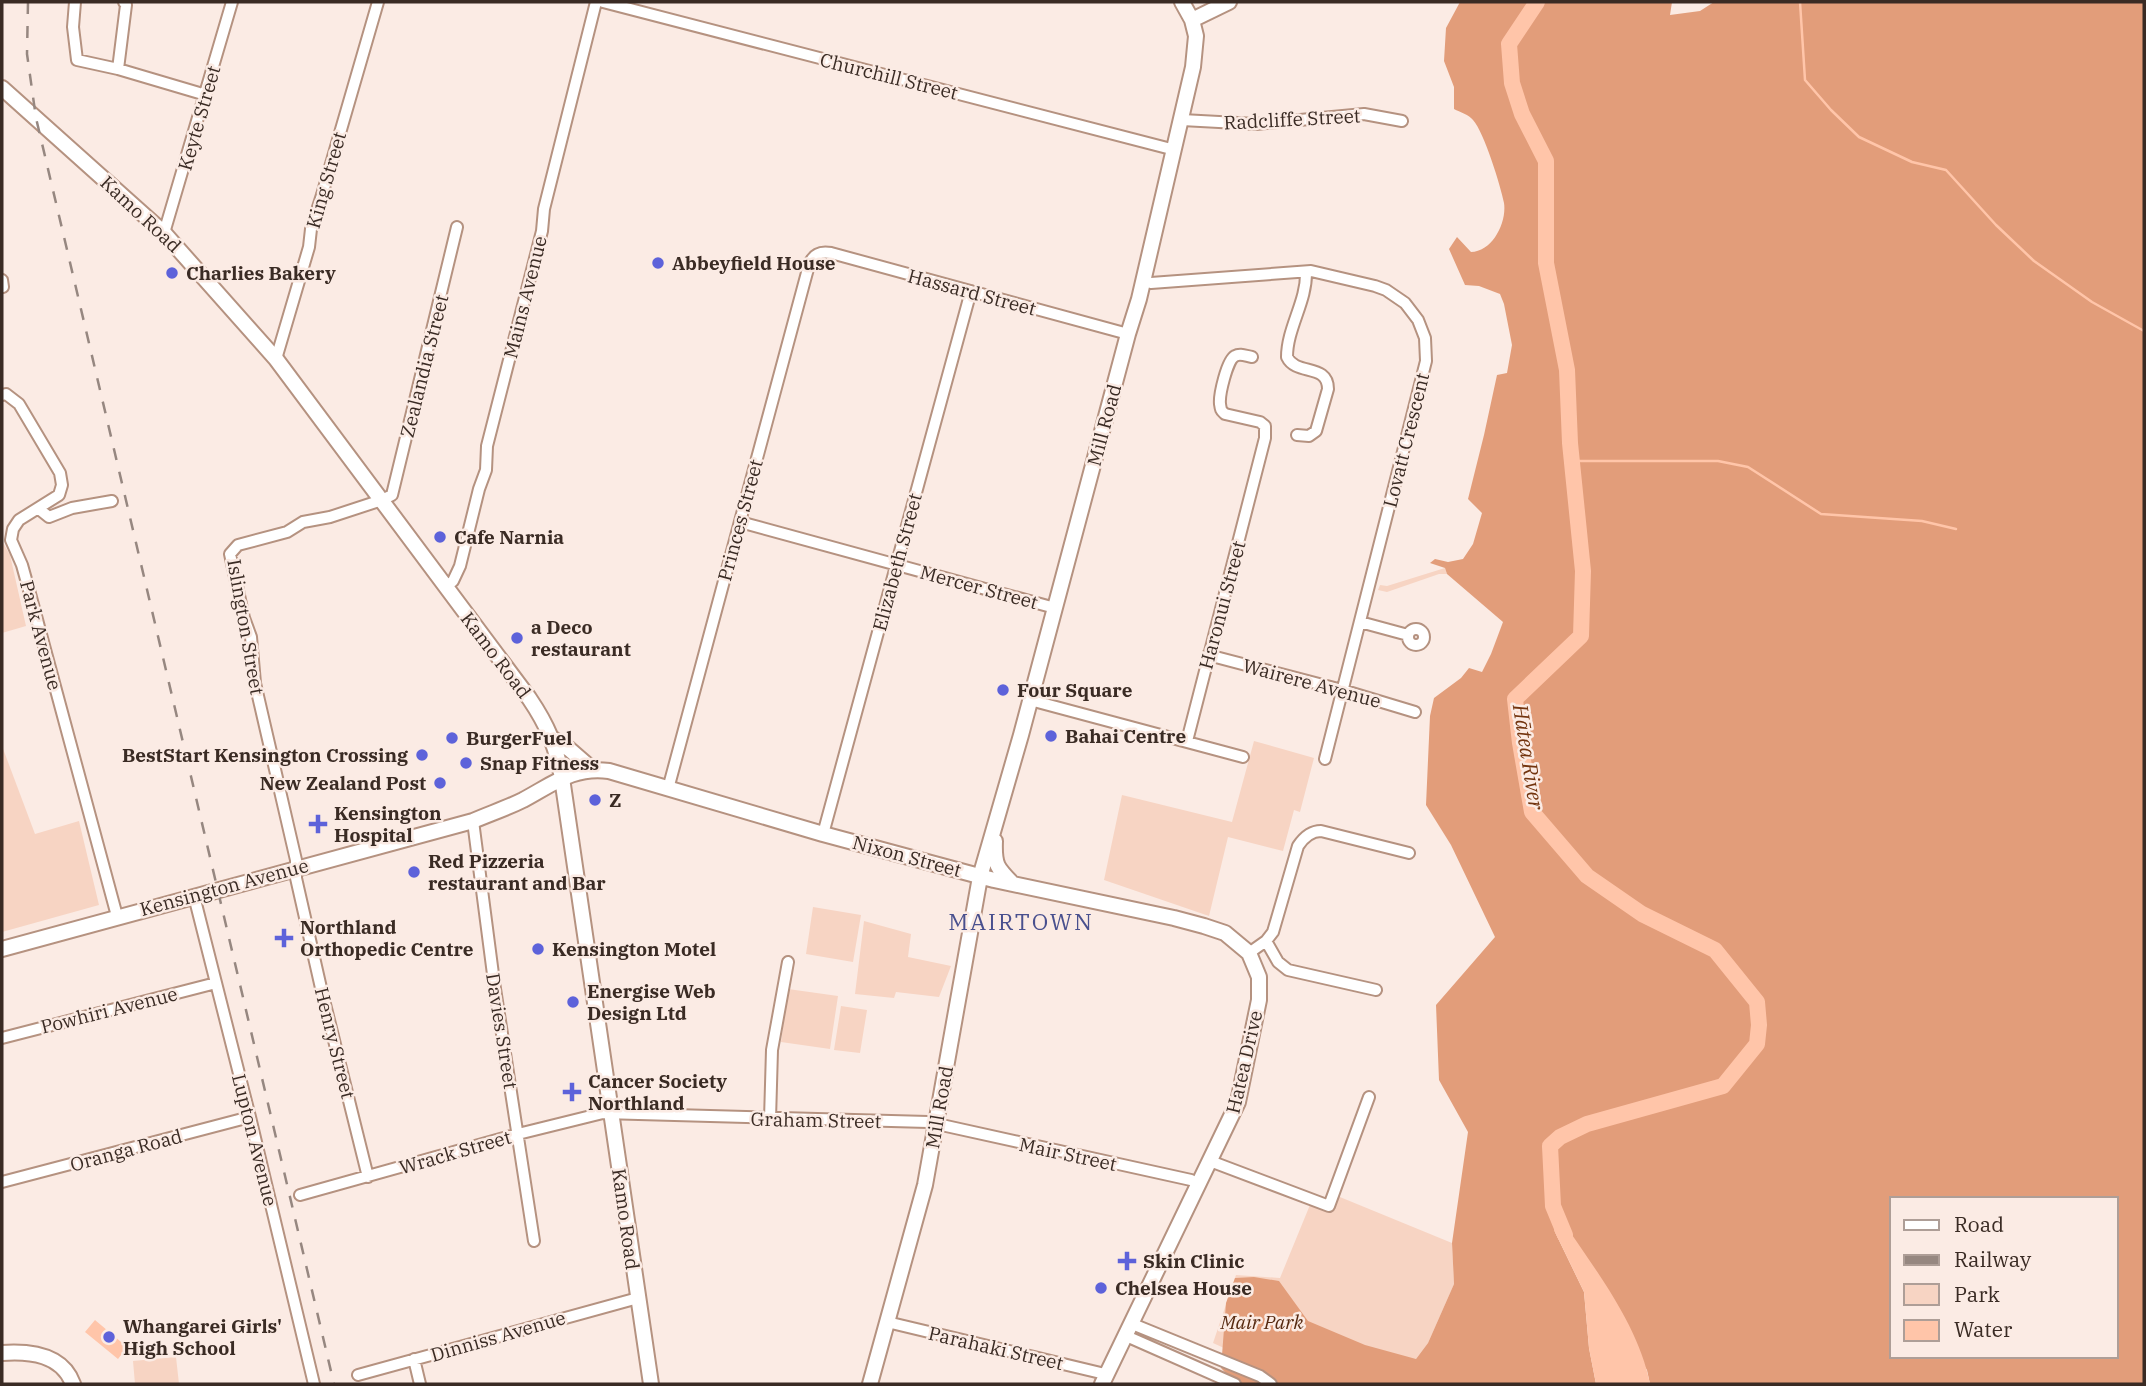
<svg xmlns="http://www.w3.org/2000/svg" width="2146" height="1386" font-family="'IBM Plex Serif',serif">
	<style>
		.green { fill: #f7d4c3 }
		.forest { fill: #e29d7a; fill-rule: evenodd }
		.water { fill: #ffc5a9 }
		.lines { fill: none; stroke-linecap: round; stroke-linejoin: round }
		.stream { stroke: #ffc5a9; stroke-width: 2.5 }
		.river { stroke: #ffc5a9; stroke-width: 16 }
		.street-casing { stroke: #b59280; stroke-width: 14 }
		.secondary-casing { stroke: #b59280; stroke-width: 18 }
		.street { stroke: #fff; stroke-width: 10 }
		.secondary { stroke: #fff; stroke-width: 14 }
		.rail { stroke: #968780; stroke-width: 2.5; stroke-dasharray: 12 12; stroke-linecap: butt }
		.poi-dot { fill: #5d62da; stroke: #fbebe4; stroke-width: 2.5 }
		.labels { text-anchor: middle; stroke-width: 5; stroke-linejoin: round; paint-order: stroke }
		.street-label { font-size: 19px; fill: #3a2b24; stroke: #fbebe4 }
		.poi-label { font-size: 19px; font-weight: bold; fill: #3a2b24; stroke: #fbebe4; text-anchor: start }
		.park-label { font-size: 19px; font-style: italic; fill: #562910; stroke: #fbebe4 }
		.water-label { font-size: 21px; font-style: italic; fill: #73340e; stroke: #fbebe4 }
		.quarter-label { font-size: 23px; letter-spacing: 2px; fill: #49508e; stroke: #fbebe4 }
	</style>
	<rect width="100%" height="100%" fill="#fbebe4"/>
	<path class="green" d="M2,541L10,555L26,626L2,633Z
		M1445,568L1447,574H1439L1387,592L1378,590L1380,585L1387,586Z
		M1254,741L1314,758L1300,812L1294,810L1283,851L1228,837L1209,916L1104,880L1122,795L1232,822Z
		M2,746L35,834L79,821L99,905L2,932Z
		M813,907L861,915L853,962L806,954Z
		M864,921L911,934L908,957L951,966L939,997L896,992L894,998L855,994Z
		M788,989L838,996L830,1049L781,1042Z
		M841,1006L867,1010L860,1053L834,1050Z
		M1335,1195L1452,1243L1454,1284L1428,1343L1416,1359L1259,1364L1213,1343L1236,1275L1280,1278L1312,1200L1328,1202Z
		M176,1357L179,1384H135L133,1361Z"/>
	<path class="forest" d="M1460,2H1672L1670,15L1700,11L1714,2H2144V1384H1650L1647,1370L1554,1230L1584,1292L1589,1348L1596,1384H1236L1221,1368L1226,1303L1235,1278L1254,1277L1279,1281L1308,1321L1365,1345L1416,1359L1428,1343L1454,1284L1452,1243L1468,1132L1439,1080L1436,1005L1495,937L1451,845L1426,805L1430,716L1434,698L1461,678L1469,668L1482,672L1491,654L1503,622L1447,574L1445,568L1430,563L1435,559L1448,562L1463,559L1473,544L1482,513L1468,499L1484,435L1497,375L1507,373L1512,345L1504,304L1500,294L1479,286L1465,285L1449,249L1457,237L1471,252C1492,252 1507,223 1504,203C1501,187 1484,132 1473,120C1469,115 1460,112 1454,109V87L1444,61L1446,28ZM1892,1199H2116V1356H1892Z"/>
	<path class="water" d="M1558,1214C1592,1266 1638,1322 1650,1384H1596L1589,1348L1584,1292L1554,1230Z
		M95,1320L127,1347L118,1359L85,1332Z"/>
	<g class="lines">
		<path class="stream" d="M1800,2L1805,80L1831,110L1859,137L1912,162L1946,170L1996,225L2034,261L2092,302L2144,331
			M1571,461H1718L1748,467L1821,514L1922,521L1956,529"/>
		<path class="river" d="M1537,2L1509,44L1512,83L1522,114L1546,161V263L1567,370L1570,443L1583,571L1581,636L1515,699L1520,743L1532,812L1587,876L1642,914L1715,950L1757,1002L1759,1025L1757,1044L1723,1086L1587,1124L1560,1137L1550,1146L1553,1206L1565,1235"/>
		<defs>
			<path id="street" d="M75,2L73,27L77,60L118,69L206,95
				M603,2L1175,150
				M118,69L126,5L124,2
				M1182,120L1256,124L1364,114L1402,121
				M164,233L232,2
				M2,280L3,287
				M1144,281L1151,283L1311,271L1375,286L1386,290L1405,303L1418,320L1425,338L1426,361L1325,759
				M276,359L309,247L311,229L322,195L378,2
				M2,395L6,394L19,404L60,473L62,485L59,495L19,520L13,529L11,540L22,565L29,590L117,916
				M1297,435L1309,436L1316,431L1328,389C1328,363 1296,376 1287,357C1287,328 1307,301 1306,272
				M39,509L49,517L72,508L112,501
				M740,522L1055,608
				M445,587L453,581L460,566L479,489L486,470L487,446L542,231L544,209L596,2
				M1360,622L1408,635
				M1408 637a8 8 0 1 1 16 0a8 8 0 1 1-16 0Z
				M1208,655L1342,690L1415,712
				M1030,700L1243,757
				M1187,741L1265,438V426L1260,422L1225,414C1221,410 1221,411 1220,404C1219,395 1227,360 1235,356C1240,353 1246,356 1252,357
				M668,789L809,265C813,254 820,251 831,253L1128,334
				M473,821L494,982L534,1241
				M823,834L971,291
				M194,896L250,1117L314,1384
				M1266,941L1278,962L1288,970L1376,990
				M1249,953L1266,941L1273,932L1298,846C1304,837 1311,831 1321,831L1409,853
				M2,1038L216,983
				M770,1119L772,1050L788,962
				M1210,1161L1329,1206L1369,1097
				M368,1177L321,988L296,878V860L255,683L251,637L244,618L230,554L238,545L287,532L303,522L330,517L382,500L392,495L457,227
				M2,1182L250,1117
				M300,1195L518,1134L603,1113L928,1122L1191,1180L1199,1184
				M887,1322L1105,1374
				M1130,1323L1260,1376L1271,1384
				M1124,1335L1235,1384
				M414,1359L420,1384
				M358,1375L638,1298"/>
			<path id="secondary" d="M1192,20L1229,2
				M2,88L164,233L276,359L529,698C548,726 556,746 562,778L651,1384
				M553,739L569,749L592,769
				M995,841C994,865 997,868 1013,884
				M2,949L473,821C489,814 507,808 523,800C553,784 574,766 609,771L823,834L994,880L1174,918L1204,926L1225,933L1249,953L1259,977V1000L1238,1102L1102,1384
				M2,1353C30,1351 62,1354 73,1384
				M870,1384L925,1185L980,877L1021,735L1128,334L1139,299L1193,67L1196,36L1192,20L1182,2"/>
		</defs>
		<use href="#street" class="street-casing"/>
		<use href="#secondary" class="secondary-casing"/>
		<use href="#street" class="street"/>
		<use href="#secondary" class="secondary"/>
		<path class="rail" d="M28,2L27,54L36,118L334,1384"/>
	</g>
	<g class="poi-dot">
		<circle cx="658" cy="263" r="7"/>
		<circle cx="172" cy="273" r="7"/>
		<circle cx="440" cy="537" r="7"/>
		<circle cx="517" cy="638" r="7"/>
		<circle cx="1003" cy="690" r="7"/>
		<circle cx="1051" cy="736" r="7"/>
		<circle cx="452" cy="738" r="7"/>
		<circle cx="422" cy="755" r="7"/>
		<circle cx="466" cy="763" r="7"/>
		<circle cx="440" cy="783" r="7"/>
		<circle cx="595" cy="800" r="7"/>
		<path d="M314.5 813.5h7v7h7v7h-7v7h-7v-7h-7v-7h7z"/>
		<circle cx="414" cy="872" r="7"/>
		<path d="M280.5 927.5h7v7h7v7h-7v7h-7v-7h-7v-7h7z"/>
		<circle cx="538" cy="949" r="7"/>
		<circle cx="573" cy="1002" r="7"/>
		<path d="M568.5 1081.5h7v7h7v7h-7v7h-7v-7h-7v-7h7z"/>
		<path d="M1123.5 1250.5h7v7h7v7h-7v7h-7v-7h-7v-7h7z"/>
		<circle cx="1101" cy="1288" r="7"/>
		<circle cx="109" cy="1337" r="7"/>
	</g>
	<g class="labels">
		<g class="street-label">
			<text transform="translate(889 76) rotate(14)" y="7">Churchill Street</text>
			<text transform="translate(199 118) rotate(-74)" y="7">Keyte Street</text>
			<text transform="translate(1292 119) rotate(-3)" y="7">Radcliffe Street</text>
			<text transform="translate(326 180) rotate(-74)" y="7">King Street</text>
			<text transform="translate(141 214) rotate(43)" y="7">Kamo Road</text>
			<text transform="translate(972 292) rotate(15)" y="7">Hassard Street</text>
			<text transform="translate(525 297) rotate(-76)" y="7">Mains Avenue</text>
			<text transform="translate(424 366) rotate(-76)" y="7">Zealandia Street</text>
			<text transform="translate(1104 425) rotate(-75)" y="7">Mill Road</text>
			<text transform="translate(1406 440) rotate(-76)" y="7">Lovatt Crescent</text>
			<text transform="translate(740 520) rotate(-75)" y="7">Princes Street</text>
			<text transform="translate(897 562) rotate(-75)" y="7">Elizabeth Street</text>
			<text transform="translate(979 587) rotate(15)" y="7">Mercer Street</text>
			<text transform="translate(1222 605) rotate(-75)" y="7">Haronui Street</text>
			<text transform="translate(246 627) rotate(80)" y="7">Islington Street</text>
			<text transform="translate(41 635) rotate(75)" y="7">Park Avenue</text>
			<text transform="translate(496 655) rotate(53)" y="7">Kamo Road</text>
			<text transform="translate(1312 683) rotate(15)" y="7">Wairere Avenue</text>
			<text transform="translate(907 856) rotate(15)" y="7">Nixon Street</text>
			<text transform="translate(224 887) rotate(-15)" y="7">Kensington Avenue</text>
			<text transform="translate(109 1010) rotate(-14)" y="7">Powhiri Avenue</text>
			<text transform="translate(502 1031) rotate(81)" y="7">Davies Street</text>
			<text transform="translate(335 1043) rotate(76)" y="7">Henry Street</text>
			<text transform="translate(1244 1062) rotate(-77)" y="7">Hatea Drive</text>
			<text transform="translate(939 1107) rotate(-80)" y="7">Mill Road</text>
			<text transform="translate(816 1120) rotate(1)" y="7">Graham Street</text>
			<text transform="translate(255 1140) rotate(76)" y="7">Lupton Avenue</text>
			<text transform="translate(126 1150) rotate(-15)" y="7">Oranga Road</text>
			<text transform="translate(455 1152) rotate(-16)" y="7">Wrack Street</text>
			<text transform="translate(1068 1154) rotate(12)" y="7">Mair Street</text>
			<text transform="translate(626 1219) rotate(82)" y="7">Kamo Road</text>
			<text transform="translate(498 1336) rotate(-16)" y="7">Dinniss Avenue</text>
			<text transform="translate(996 1348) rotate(13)" y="7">Parahaki Street</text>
		</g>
		<g class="poi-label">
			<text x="672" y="270">Abbeyfield House</text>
			<text x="186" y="280">Charlies Bakery</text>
			<text x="454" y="544">Cafe Narnia</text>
			<text x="531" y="634">a Deco<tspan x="531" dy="22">restaurant</tspan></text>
			<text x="1017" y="697">Four Square</text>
			<text x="1065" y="743">Bahai Centre</text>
			<text x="466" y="745">BurgerFuel</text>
			<text x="408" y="762" text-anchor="end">BestStart Kensington Crossing</text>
			<text x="480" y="770">Snap Fitness</text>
			<text x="426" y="790" text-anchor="end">New Zealand Post</text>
			<text x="609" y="807">Z</text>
			<text x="334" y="820">Kensington<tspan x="334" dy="22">Hospital</tspan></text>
			<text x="428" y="868">Red Pizzeria<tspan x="428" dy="22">restaurant and Bar</tspan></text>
			<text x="300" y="934">Northland<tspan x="300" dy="22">Orthopedic Centre</tspan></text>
			<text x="552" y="956">Kensington Motel</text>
			<text x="587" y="998">Energise Web<tspan x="587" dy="22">Design Ltd</tspan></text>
			<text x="588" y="1088">Cancer Society<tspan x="588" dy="22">Northland</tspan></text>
			<text x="1143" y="1268">Skin Clinic</text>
			<text x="1115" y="1295">Chelsea House</text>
			<text x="123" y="1333">Whangarei Girls'<tspan x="123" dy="22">High School</tspan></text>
		</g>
		<g class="park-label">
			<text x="1262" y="1329">Mair Park</text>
		</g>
		<g class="water-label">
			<text transform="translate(1528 757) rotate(81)" y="7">Hātea River</text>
		</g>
		<g class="quarter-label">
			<text x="1021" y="930">MAIRTOWN</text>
		</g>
	</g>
	<rect width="2146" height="1386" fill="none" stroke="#3a2b24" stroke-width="7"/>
	<rect x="1890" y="1197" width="228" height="161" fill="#fbebe4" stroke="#ae9e97" stroke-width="2"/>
	<rect x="1904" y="1220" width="35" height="10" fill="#ffffff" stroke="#ae9e97" stroke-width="2"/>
	<text x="1954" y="1232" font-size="21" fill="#3a2b24">Road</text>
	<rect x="1904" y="1255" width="35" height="10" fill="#968780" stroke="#ae9e97" stroke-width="2"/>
	<text x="1954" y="1267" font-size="21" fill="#3a2b24">Railway</text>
	<rect x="1904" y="1284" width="35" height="21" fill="#f7d4c3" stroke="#ae9e97" stroke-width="2"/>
	<text x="1954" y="1302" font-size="21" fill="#3a2b24">Park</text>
	<rect x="1904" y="1320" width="35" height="21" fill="#ffc5a9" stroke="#ae9e97" stroke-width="2"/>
	<text x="1954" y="1337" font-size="21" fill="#3a2b24">Water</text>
</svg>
